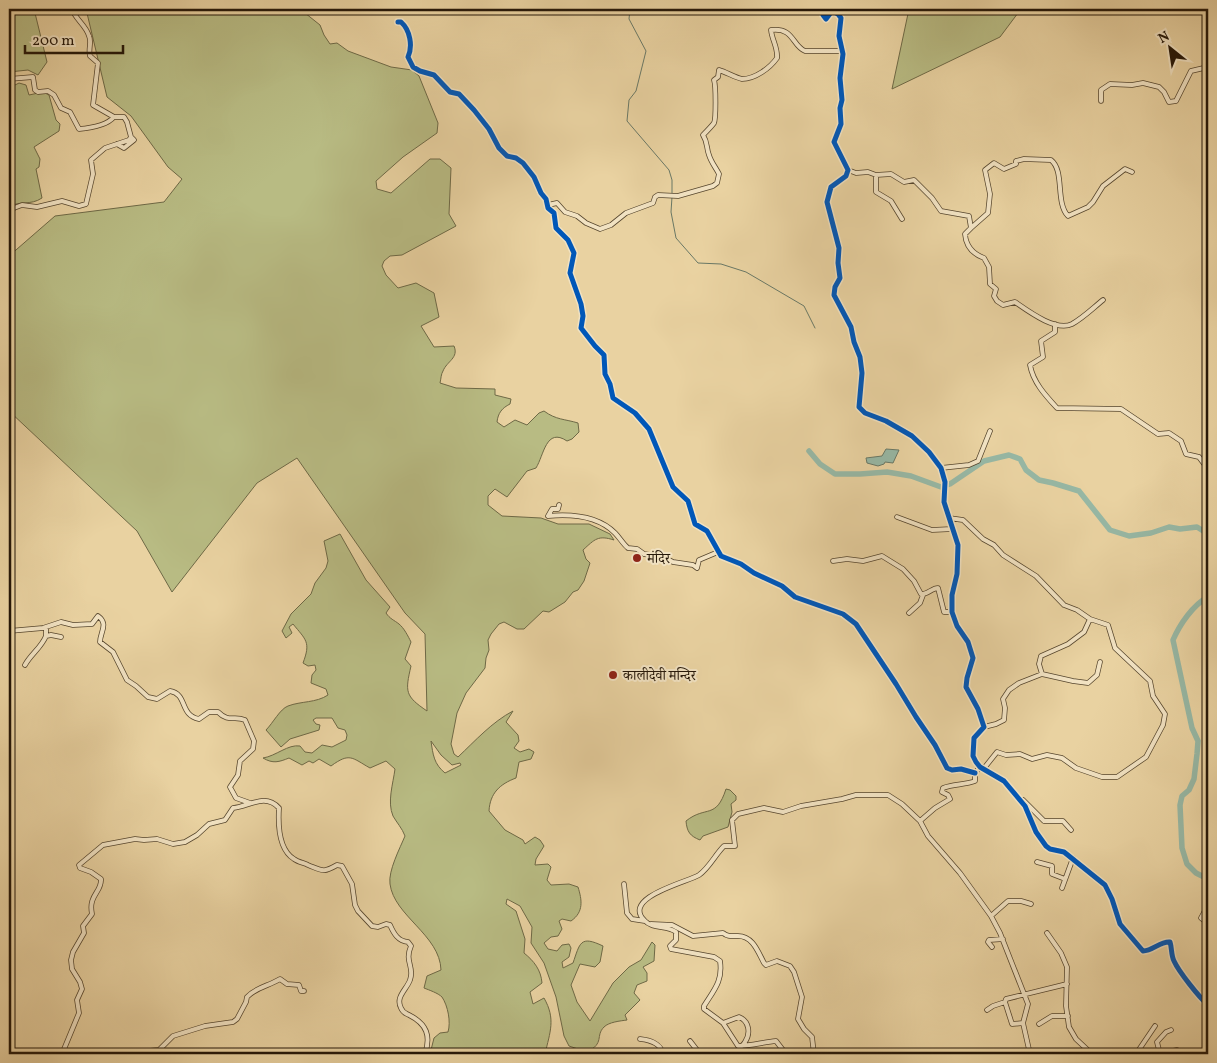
<svg xmlns="http://www.w3.org/2000/svg" width="1217" height="1063" font-family="Vollkorn,'Noto Serif Devanagari',serif">
	<style>
		.green { fill: #b8bb83; stroke: #6e6946; fill-rule: evenodd }
		.water { fill: #97b8a5; stroke: #697866 }
		.lines { fill: none; stroke-linecap: round; stroke-linejoin: round }
		.stream { stroke: #697866; stroke-width: 1 }
		.river { stroke: #97b8a5; stroke-width: 5.5 }
		.minor-casing { stroke: #56462e; stroke-width: 5.5 }
		.minor { stroke: #f1e2c2; stroke-width: 4 }
		.cycleway-casing { stroke: #f1e2c2; stroke-width: 8 }
		.cycleway { stroke: #0057b8; stroke-width: 5 }
		.poi-dot { fill: #8f2418; stroke: #f1e2c2; stroke-width: 2 }
		.labels { text-anchor: middle; stroke-width: 4; stroke-linejoin: round; paint-order: stroke }
		.poi-label { font-size: 14px; fill: #251708; stroke: #f1e2c2; text-anchor: start }
	</style>
	<rect width="100%" height="100%" fill="#e9d2a1"/>
	<filter id="stains"><feTurbulence type="fractalNoise" baseFrequency=".004" numOctaves="4"/><feColorMatrix values="0 0 0 0 .2 0 0 0 0 .09 0 0 0 0 .02 0 0 0 .5 -.17"/></filter>
	<radialGradient id="worn" r=".72"><stop offset=".6" stop-color="#630" stop-opacity="0"/><stop offset="1" stop-color="#630" stop-opacity=".3"/></radialGradient>
	<path class="green" d="M9,9H34L47,62L38,75L28,70L9,72Z
		M86,9H300L320,25L324,35L330,44L337,43L348,51L391,67L412,70L419,76L438,123L437,133L403,157L376,181L377,189L391,193L430,159H440L451,168L449,214L456,226L402,255L390,256L384,261L382,266L386,275L398,288L416,283L434,293L439,317L421,326L434,347L454,346C459,358 447,361 443,371C441,374 441,379 440,383L456,388L495,389V395L511,399L510,404C502,408 498,413 497,422L504,427L515,420L527,425L539,413L544,411C556,420 565,419 578,423L579,432L572,439L567,441C546,427 544,455 536,468L527,471L507,497L495,489L488,496V505L502,516L541,518L558,524H589L610,534L614,540C598,535 595,539 583,550L586,559L590,563L584,581L578,590L573,592L565,602L549,612L543,611L524,629H517L504,622L499,624L491,634L488,640L489,650L486,658L485,668L466,693L457,713L451,744L454,754L458,757C475,741 492,722 513,711L506,722L518,735L519,741L514,748L520,752L529,749L534,752L531,759L519,762L516,778C500,784 490,793 489,811L505,830L523,840L525,844L535,837L540,840L544,846L536,859L535,865L548,864L551,867L547,880L551,885L569,884L578,887C582,900 584,912 571,921L562,919L559,921L562,929L558,936L551,937L544,943L548,949L557,951L562,945L569,944L571,948L569,957L562,962L563,968L573,963C580,943 580,935 603,946L600,962L595,967L580,964L571,985L577,1002L590,1021L613,983L629,967L641,960L652,942L655,945L654,961L643,967L647,973V981L637,985L634,993L640,1000L625,1015L627,1020C620,1021 609,1022 604,1027C595,1036 605,1043 587,1052L569,1046L564,1036L556,997L544,963L531,943L532,927L520,906L507,899L506,904L516,911L525,939L524,953C534,961 541,970 542,983L530,992L533,1004L544,998C556,1019 550,1032 545,1054H430L434,1038L440,1033L448,1032C451,1022 448,1006 442,997C438,993 429,990 424,988L427,976L441,970C440,935 394,916 390,884C388,871 400,848 405,836C402,828 397,823 393,816C387,802 393,784 395,769L386,761L370,768C352,758 350,752 331,766L319,759L313,763L309,761L302,765L289,758C279,762 273,764 263,758C276,756 288,744 300,746L305,752L312,753L322,745L332,747L346,740L347,735L345,730L338,728L332,718H316L313,720L316,724L320,725L319,730L290,739L281,747L266,730C273,723 280,709 288,706C301,701 316,703 328,695L326,689L311,683L312,675L316,670L315,665L308,666L303,663C311,642 306,640 293,624L289,627L292,633L286,638L282,631L291,614L311,594L315,583L326,568L328,561L324,541L340,534L366,580L390,607L386,613C390,619 394,620 399,624C404,628 408,636 411,642L405,659L411,666C405,692 405,696 427,711L425,634L405,613L297,458L257,483L172,592L137,531L9,411V256L55,216L164,202L182,179L168,167L131,116L107,97ZM431,741L441,755L452,765L460,763L461,765L445,773C434,764 433,755 431,741Z
		M909,9H1021L1000,37L892,89Z
		M19,83L26,85L29,95L43,92L49,95L56,120L60,124L59,131L34,147L40,159L39,167L36,169L42,198C30,206 20,200 9,207V94L13,86Z
		M726,789L730,790L736,796V800L731,804L732,812L728,827L703,836L700,840C690,836 687,832 686,821C706,805 716,820 726,789Z"/>
	<path class="water" d="M886,449L899,450L893,463L885,462L884,464L878,466L867,463L866,458L882,456Z"/>
	<g class="lines">
		<path class="stream" d="M630,9L629,19L646,51L636,91L629,100L627,121L669,170L672,180V193
			M672,197L671,212L676,238L698,263L721,264L746,272L804,306L815,328"/>
		<path class="river" d="M809,451L820,464L835,474H860L887,472L911,476L941,487L950,484L984,461L1009,455L1020,459L1026,470L1039,480L1053,483L1079,491L1110,530L1129,536L1151,533L1169,527L1180,529L1197,527L1208,534
			M1208,597C1193,605 1180,624 1173,640L1192,728L1198,741L1197,754L1194,779L1189,790L1182,796L1180,805L1182,848L1187,864L1196,873L1208,879"/>
		<defs>
			<path id="minor" d="M823,9V15L826,19L832,11L838,14L841,18L839,36L843,54L840,78L842,100L840,108L841,124L834,142L848,170L846,176L831,187L827,202L839,248L838,263L840,278L835,287L834,295L851,327L854,342L860,357L862,373L859,407L865,413L886,421L912,436L929,452L941,468L945,482L944,502L958,545L957,574L952,595V612L957,626L968,642L973,658L967,678L966,687L978,709L984,727L974,738L973,756L976,762L980,767L1004,781L1009,787L1025,806L1036,832L1046,846L1050,849L1064,852L1105,885L1112,899L1120,924L1143,951C1153,951 1160,941 1170,942C1172,948 1171,955 1174,961C1179,972 1199,997 1208,1005
				M398,22H401C410,30 413,46 408,57L413,67L420,71L434,75L450,92L459,94L474,110L489,129L499,148L507,156L516,158L523,163L534,177L541,193L546,199L548,208L554,213L556,228L568,240L574,253L570,273L581,304L583,316L581,328L595,346L604,355L605,374L610,384L613,398L635,413L649,429L673,487L688,501L695,524L707,531L721,556L741,564L754,573L782,586L795,597L843,614L856,624L896,684L916,717L935,745L947,768L952,770L961,769L975,773
				M9,79L33,77L35,90L38,92L48,91L54,95L61,108L70,112L79,129C91,128 107,125 114,117
				M1101,101V90L1110,84L1132,85L1143,83L1159,87L1164,92L1169,102L1176,101L1191,71L1208,67
				M117,144L124,148L134,140L131,137
				M848,170L856,173L868,172L876,175L891,174L904,182L914,180L932,198L941,211L969,216L971,228L965,234C966,247 973,254 984,258L989,267L990,284L996,289L994,296L997,301L1003,305L1015,302C1028,311 1056,332 1072,324C1083,318 1093,308 1103,300
				M876,175V192L891,201L902,219
				M548,205L557,203L565,212L577,216L586,223L600,229L611,225L626,213L653,203L655,197L658,195L678,196L713,186L717,183L719,174C716,168 711,162 709,155C706,147 708,143 703,135C707,131 711,127 714,123C716,119 716,86 714,80L718,77L719,70C726,72 736,78 742,79C755,79 770,68 777,58C778,48 772,40 771,30C794,27 792,46 805,51H842
				M9,212L14,208L22,205L37,207L62,201L79,206L86,204L93,174L91,160L105,148L129,140L131,137L127,122L124,117H114L93,105L98,63L90,56C88,49 92,42 89,36C86,25 75,19 72,9
				M971,228L988,213L990,194L985,170L994,163L1004,169L1016,164V161L1024,159L1051,160C1065,171 1055,202 1068,216L1088,207L1093,202L1103,186L1125,169L1132,172
				M1055,324V332L1041,341L1043,357L1030,365C1033,382 1045,395 1057,408L1121,409L1158,434L1169,433L1181,441L1186,454L1199,457L1208,469
				M941,468L969,465L978,461L990,431
				M559,505L558,509H552L548,516C570,514 598,516 615,533C620,538 623,544 628,548L637,549L644,554L663,557L673,562L693,565L697,568L699,560L718,552
				M897,517L932,530L952,529
				M949,518L963,520L983,539L994,545L1003,555L1036,576L1064,605L1077,610L1090,619L1108,625L1115,648L1150,681L1153,696L1165,714L1163,725L1146,757L1117,777H1102L1076,768L1062,758L1047,755L1032,759L1020,754L1006,755L997,752L985,767H980L975,773V781C965,785 953,784 943,788L942,792L948,795L950,799L935,808L920,821L928,836L960,873L991,916L1000,933L1028,1004L1023,1023L1030,1054
				M833,561L847,559L863,561L882,556L903,569L914,581L921,594C927,595 932,588 938,588L944,612H952
				M909,613L920,603L923,595
				M46,627V636L51,635L61,637
				M9,631L43,628L61,622L73,625L92,624L98,616C109,624 100,632 100,642L113,652L127,680L136,686L148,697L157,699L170,691C188,694 179,715 199,719L209,712H218C229,723 234,715 245,720L254,741L253,749L240,761L238,775L230,787L236,798L250,803
				M25,665C31,654 41,648 46,636
				M1042,674L1039,664L1041,656L1068,644L1084,632L1090,619
				M984,727L996,724L1004,720L1005,708L1003,699L1009,690L1019,683L1042,674L1073,681L1088,683L1097,675L1100,662
				M1023,800L1044,821H1063L1071,830
				M1037,862L1052,866V874L1065,879
				M624,884L627,913L632,919L645,921
				M1062,888L1073,858
				M1207,907L1201,918L1208,924
				M991,916L1008,901H1021L1031,904
				M651,924L672,925L693,936L723,933C728,937 731,936 738,936C753,936 758,952 764,963L766,965L777,961L790,966L794,972L802,997L798,1019L804,1029L812,1037L814,1054
				M1047,933L1061,953L1067,967L1066,1006L1069,1027L1076,1039L1092,1054
				M992,947L988,942L989,940L1003,939
				M1005,1002L1012,1024L1023,1023
				M987,1010L993,1006L1005,1002L1006,999L1067,984
				M723,1023L738,1046C751,1046 764,1042 776,1041L786,1054
				M1039,1024L1052,1016H1068
				M640,1039C650,1040 661,1044 663,1054
				M690,1041L700,1054
				M1123,1053L1125,1054
				M62,1054L79,1013L77,1000L82,989L80,982L72,969L71,960L73,952L84,933L83,926L92,914C88,895 102,892 101,879L91,872L80,868L79,865L103,845L135,839L144,840L157,839L173,844L185,842L197,835L209,824L225,820L233,808C250,806 265,793 279,808C278,824 278,849 294,859C298,862 304,863 308,865C323,871 323,873 337,865L342,866L352,884L355,905L358,911L372,926L378,927L386,924L390,925C394,934 398,941 408,942L411,946C404,962 415,967 410,980C407,989 395,997 401,1008C403,1013 405,1013 409,1015C427,1024 431,1036 425,1054
				M146,1054L148,1051L159,1050L173,1036L205,1026L233,1022L237,1019L246,1002L247,997C256,987 269,986 280,979L287,984L299,985L301,991H304
				M733,1054C737,1050 742,1047 745,1042C751,1033 749,1021 739,1017L723,1023L704,1009V1006C714,990 723,981 720,961L714,957L671,949L670,946L676,940V932C667,925 653,930 644,920C622,897 688,882 699,875C709,868 715,855 724,846H735L732,820L738,814L764,808L783,812L801,806L842,799L856,795H888L902,804L920,821
				M801,1054L813,1051
				M1136,1054L1155,1026
				M1159,1054L1177,1050
				M1160,1054L1157,1042L1166,1032L1171,1030"/>
		</defs>
		<use href="#minor" class="minor-casing"/>
		<use href="#minor" class="minor"/>
		<defs>
			<path id="cycleway" d="M823,9V15L826,19L832,11L838,14L841,18L839,36L843,54L840,78L842,100L840,108L841,124L834,142L848,170L846,176L831,187L827,202L839,248L838,263L840,278L835,287L834,295L851,327L854,342L860,357L862,373L859,407L865,413L886,421L912,436L929,452L941,468L945,482L944,502L958,545L957,574L952,595V612L957,626L968,642L973,658L967,678L966,687L978,709L984,727L974,738L973,756L976,762L980,767L1004,781L1009,787L1025,806L1036,832L1046,846L1050,849L1064,852L1105,885L1112,899L1120,924L1143,951C1153,951 1160,941 1170,942C1172,948 1171,955 1174,961C1179,972 1199,997 1208,1005
				M398,22H401C410,30 413,46 408,57L413,67L420,71L434,75L450,92L459,94L474,110L489,129L499,148L507,156L516,158L523,163L534,177L541,193L546,199L548,208L554,213L556,228L568,240L574,253L570,273L581,304L583,316L581,328L595,346L604,355L605,374L610,384L613,398L635,413L649,429L673,487L688,501L695,524L707,531L721,556L741,564L754,573L782,586L795,597L843,614L856,624L896,684L916,717L935,745L947,768L952,770L961,769L975,773"/>
		</defs>
		<use href="#cycleway" class="cycleway-casing"/>
		<use href="#cycleway" class="cycleway"/>
	</g>
	<g class="poi-dot">
		<circle cx="637" cy="558" r="5"/>
		<circle cx="613" cy="675" r="5"/>
	</g>
	<g class="labels">
		<g class="poi-label">
			<text x="647" y="563">मंदिर</text>
			<text x="623" y="680">कालीदेवी मन्दिर</text>
		</g>
	</g>
	<rect width="1217" height="1063" fill="none" stroke="#e9d2a1" stroke-width="30"/>
	<rect x="10" y="10" width="1197" height="1043" fill="none" stroke="#251708" stroke-width="2.5"/>
	<rect x="15" y="15" width="1187" height="1033" fill="none" stroke="#251708"/>
	<g transform="translate(1170 48) rotate(330)" stroke="#f1e2c2" stroke-width="4" paint-order="stroke">
	<path d="M0-4L9 19L0 12L-9 19Z" fill="#251708"/>
	<text y="-8" font-size="14" font-weight="bold" text-anchor="middle" fill="#251708">N</text>
	</g>
	<path d="M25 45v8h98v-8" fill="none" stroke="#251708" stroke-width="2.5"/>
	<text x="32" y="45" font-size="15" fill="#251708" stroke="#f1e2c2" stroke-width="4" paint-order="stroke">200 m</text>
	<rect width="100%" height="100%" filter="url(#stains)"/>
	<rect width="100%" height="100%" fill="url(#worn)"/>
</svg>
